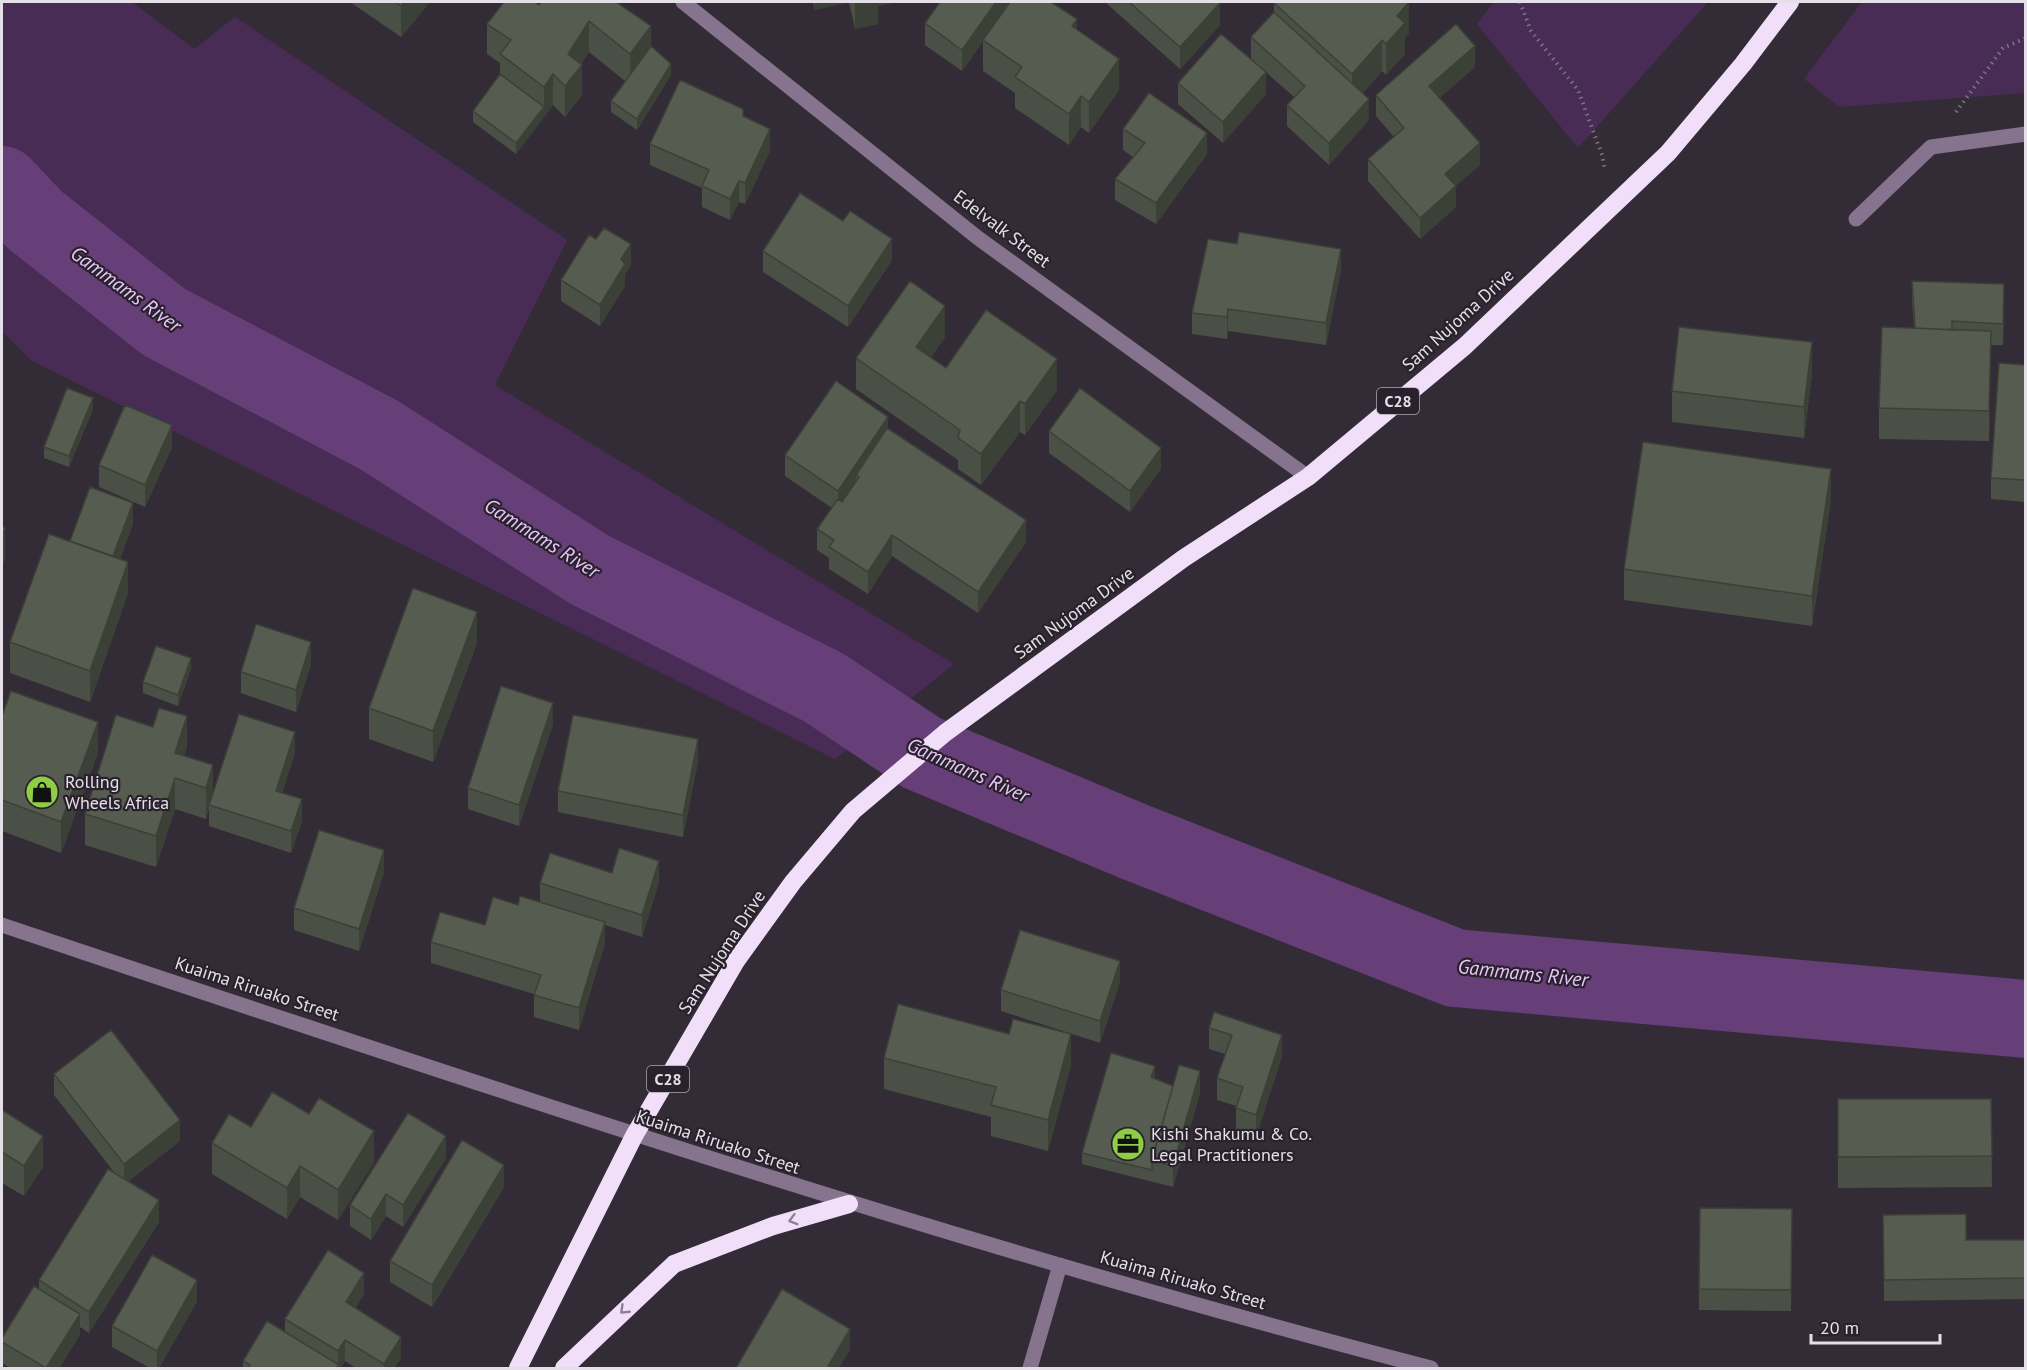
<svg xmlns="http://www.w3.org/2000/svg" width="2027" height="1370" font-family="'PT Sans',sans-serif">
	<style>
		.green { fill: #482c56 }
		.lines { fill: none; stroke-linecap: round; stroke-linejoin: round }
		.river { stroke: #663f78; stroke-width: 78 }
		.path { stroke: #7b747e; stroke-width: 4; stroke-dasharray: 1.5 4.5; stroke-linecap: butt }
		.minor { stroke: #86748f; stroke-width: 15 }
		.highway { stroke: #f1dffa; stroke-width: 18 }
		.wall { fill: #4a5045 }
		.shaded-wall { fill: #3c4138 }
		.building { fill: #565d50; stroke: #3c4138; stroke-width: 1.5 }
		.oneway { stroke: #8d8094 }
		.labels { text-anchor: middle; stroke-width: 4.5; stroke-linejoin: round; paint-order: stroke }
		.shield { fill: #29222d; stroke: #ada7af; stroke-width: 1.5 }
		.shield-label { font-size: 16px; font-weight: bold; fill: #e5e0e7 }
		.street-label { font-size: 18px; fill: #e5e0e7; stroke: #29222d }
		.poi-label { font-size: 18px; fill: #e5e0e7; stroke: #29222d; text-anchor: start }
		.water-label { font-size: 20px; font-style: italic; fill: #e8c6f9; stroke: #29222d }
	</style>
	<rect width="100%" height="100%" fill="#332c37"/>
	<path class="green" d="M2,2H132L194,49L235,17L567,240L495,385L954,664L835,759L32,361L2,331Z
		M1494,2H1708L1578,148L1477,24Z
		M1862,2H2025V93L1839,107L1804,79Z"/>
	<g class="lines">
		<path class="river" d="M2,185L35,220L164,322L379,435L590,570L823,687L922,753L1135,842L1455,968L2026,1019"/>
		<path class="path" d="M1520,2L1531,31L1578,90L1602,155L1605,170
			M1956,112L2003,48L2026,38"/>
		<path class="minor" d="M683,2L978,238L1308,477
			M1856,219L1931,147L2026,134
			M2,925C475,1083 947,1243 1431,1368
			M1030,1368L1060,1265"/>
		<path class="highway" d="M518,1368L634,1136L736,961L793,882L853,811L945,733L1057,651L1184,558L1308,477L1465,346L1668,153L1743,64L1790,2
			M564,1368L674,1264L773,1226L849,1204"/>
	</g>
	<path class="wall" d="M350,2H430L401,37Z
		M541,2L651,46L671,75L637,130L611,112V101L625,81L589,52L581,64L582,95L565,117L553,105L516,154L473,122V111L500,74V63L487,54V24L539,5Z
		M813,2H897L878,6V24L855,29L849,2L815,10Z
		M1105,2H1218L1220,25L1180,69Z
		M1274,3L1409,33L1405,38V54L1386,75L1382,71L1363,93L1369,120L1329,165L1287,126V105L1294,97L1251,59V37L1274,12Z
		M925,23L1077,30L1119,90L1089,133L1081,127L1069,145L1015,108V93L983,71V41L962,71L925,45Z
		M1475,67L1439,98L1480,165L1456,185V207L1420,239L1368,181V159L1394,137L1376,116V95Z
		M1178,83L1266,94L1223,143L1178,104Z
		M743,116L770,151L745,204L739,202L730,220L702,207V188L650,165V144Z
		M1123,129L1207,154L1156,224L1115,200V179L1133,157L1123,150Z
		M843,221L892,260L848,327L763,272V251Z
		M631,265L625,274V286L600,326L561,301V280Z
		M1341,270L1326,345L1228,331L1227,339L1192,334V313Z
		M1912,281L2004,305L2003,345H1991L1989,441L1879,439V408L1914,328L1912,302Z
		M945,337L931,357L946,368L1057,390L1025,435L1020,432L981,485L958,469V460L856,389V358Z
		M2025,365V502L1991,499V478Z
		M1812,373L1804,438L1672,422V391Z
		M93,409L69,467L44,458V447Z
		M888,429L1026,542L978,613L892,556L868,594L829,569V558L817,550V529L832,508L785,476V455Z
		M1049,431L1161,469L1130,512L1049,453Z
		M172,447L145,507L99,487V465Z
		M1831,500L1812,626L1624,600V569Z
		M133,524L120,559L128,593L90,702L10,673V642L70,541Z
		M477,643L433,762L369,739V708Z
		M311,664L296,712L241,693V672Z
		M191,669L178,706L143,693V682Z
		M2,716L98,753L61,853L2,831Z
		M553,724L519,826L468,809V788Z
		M187,747L184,756L213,793L295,753L282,793L302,821L291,853L209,826V808L206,819L175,809L156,867L85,845V814Z
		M698,761L683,837L558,812V791Z
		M384,872L359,951L294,930V908Z
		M612,873L659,882L642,937L605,925V943L579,1030L534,1017V994L431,963V942L485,925L518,905L540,902V883Z
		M1120,982L1100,1043L1001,1011V990Z
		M1214,1012L1282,1056L1256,1137L1236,1130V1106L1217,1100V1078L1225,1054L1209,1049V1028Z
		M884,1058L1071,1065L1048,1151L991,1136V1117L884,1089Z
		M54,1074L180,1141L128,1181L159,1222L89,1333L80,1327V1335L59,1368H10L2,1363V1338L39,1289V1280L114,1172L54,1095Z
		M1155,1077V1078L1173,1086L1200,1093L1173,1187L1082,1164V1153Z
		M1838,1099H1991L1992,1187L1838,1188Z
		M2,1110L43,1167L24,1196L2,1183Z
		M212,1143L374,1162L338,1220L300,1197L287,1219L212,1174Z
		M446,1158L403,1227L386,1216L371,1240L350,1226V1205Z
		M504,1187L432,1307L390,1282V1261Z
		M1792,1209L1791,1311L1699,1310V1289Z
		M1883,1215L1966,1240H2025V1299L1884,1301Z
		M364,1294L355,1308L401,1358L394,1368H356L345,1361L340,1368H243V1361L285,1332V1319Z
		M197,1301L159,1368H150L112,1347V1326Z"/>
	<path class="shaded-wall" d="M404,2H430L401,37V6Z
		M815,2H849L815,10Z
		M855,2H897L878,6V24L855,29Z
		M996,2H1011L962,71V50Z
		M1409,2V33L1405,38V54L1386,75V44L1397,16Z
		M1220,3V25L1180,69V47Z
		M1077,19V50L1072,26Z
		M589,21V52L573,76L582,65V95L565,117V86L568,54Z
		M651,26V57L630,85V54Z
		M1382,40V71L1352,105V74Z
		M1475,46V67L1429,107V86Z
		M1119,59V90L1089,133V102Z
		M671,64V75L637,130V119Z
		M1266,72V94L1223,143V122Z
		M553,74V105L544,117V87Z
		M1081,96V127L1069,145V114Z
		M1369,99V120L1329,165V143Z
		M544,107V117L516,154V143Z
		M770,129V151L745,204V183Z
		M1207,133V154L1156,224V203Z
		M1480,143V165L1445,195V174Z
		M739,181V202L730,220V199Z
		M1456,186V207L1420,239V218Z
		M892,239V260L848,327V306Z
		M631,244V265L625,274V286L600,326V305L621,259Z
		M1341,249V270L1326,345V323Z
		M2004,284V305L2003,345V324Z
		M945,306V337L916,378V347Z
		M1228,309V331L1227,339V317Z
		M1991,331V362L1989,441V411Z
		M1812,342V373L1804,438V407Z
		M1057,359V390L1025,435V404Z
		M93,398V409L69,467V456Z
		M1020,401V432L981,485V454Z
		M888,417V438L859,477L856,475V485L838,512V491Z
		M172,425V447L145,507V485Z
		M1161,448V469L1130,512V491Z
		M1831,469V500L1812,626V596Z
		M133,503V524L111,583V562Z
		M1026,520V542L978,613V592Z
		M5,528V559L2,568V537Z
		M892,535V556L868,594V572Z
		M128,562V593L90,702V671Z
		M477,612V643L433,762V731Z
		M311,642V664L296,712V690Z
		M191,658V669L178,706V695Z
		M553,703V724L519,826V805Z
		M187,716V747L177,779L175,753Z
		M98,722V753L61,853V822Z
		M295,732V753L276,812V791Z
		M698,739V761L683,837V815Z
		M213,765V796L209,805L206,819V788Z
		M175,778V809L156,867V836Z
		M302,799V821L291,853V831Z
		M384,850V872L359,951V929Z
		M659,861V882L642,937V915Z
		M605,922V943L579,1030V1008Z
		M1120,961V982L1100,1043V1021Z
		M1071,1034V1065L1048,1151V1120Z
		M1282,1035V1056L1256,1137V1115Z
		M1155,1066V1077L1151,1088V1077Z
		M1200,1071V1093L1173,1187V1166Z
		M180,1120V1141L124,1185V1164Z
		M374,1131V1162L338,1220V1190Z
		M43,1136V1167L24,1196V1166Z
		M446,1136V1158L403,1227V1205Z
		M504,1165V1187L432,1307V1285Z
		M300,1166V1197L287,1219V1188Z
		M386,1194V1216L371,1240V1219Z
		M159,1200V1222L89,1333V1312Z
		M364,1273V1294L346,1324V1302Z
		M197,1280V1301L159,1368H157V1351Z
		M80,1314V1335L59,1368H46Z
		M850,1329V1350L839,1368H827Z
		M401,1337V1358L394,1368H384V1364Z
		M345,1340V1361L340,1368H336L338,1366V1351Z"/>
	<path class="building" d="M395,2H404L401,6Z
		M504,2H535L539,5L541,2H616L651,26L630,54L589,21L568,54L582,65L565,86L553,74L544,87L500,54L511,40L487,24Z
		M940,2H996L962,50L925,23Z
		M1010,2H1051L1077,19L1072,26L1119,59L1089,102L1081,96L1069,114L1015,77L1022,67L983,40Z
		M1129,2H1218L1220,3L1180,47Z
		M1275,2H1409L1397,16L1405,23L1386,44L1382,40L1352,74L1274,3Z
		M1274,12L1369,99L1329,143L1287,105L1305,86L1251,37Z
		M1456,24L1475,46L1429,86L1480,143L1445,174L1456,186L1420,218L1368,159L1404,128L1376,95Z
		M1221,34L1266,72L1223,122L1178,83Z
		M651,46L671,64L637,119L611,101Z
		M500,74L544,107L516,143L473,111Z
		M680,80L743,109V116L770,129L745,183L739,181L730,199L702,186L709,170L650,144Z
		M1149,93L1207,133L1156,203L1115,179L1145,143L1123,129Z
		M800,193L843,221L850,211L892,239L848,306L763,251Z
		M604,228L631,244L621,259L625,264L600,305L561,280L589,235L596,239Z
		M1239,232L1341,249L1326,323L1228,309L1227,317L1192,313L1208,239L1237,244Z
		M910,281L945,306L916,347L946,368L986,310L1057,359L1025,404L1020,401L981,454L958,438L960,430L856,358Z
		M1912,281L2004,284L2003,324L1952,321V330L1915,328Z
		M1679,327L1812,342L1804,407L1672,391Z
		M1882,327L1991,331L1989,411L1879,408Z
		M1999,363L2025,365V480L1991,478Z
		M836,381L888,417L838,491L785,455Z
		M67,388L93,398L69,456L44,447Z
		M1080,388L1161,448L1130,491L1049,431Z
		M125,405L172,425L145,485L99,465Z
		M887,428L1026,520L978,592L892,535L868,572L829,547L834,540L817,529L838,499L842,502L859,477L856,475Z
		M1643,442L1831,469L1812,596L1624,569Z
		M90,487L133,503L113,556L70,541Z
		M2,526L5,528L2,537Z
		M49,534L128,562L90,671L10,642Z
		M413,588L477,612L433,731L369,708Z
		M256,624L311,642L296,690L241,672Z
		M156,646L191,658L178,695L143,682Z
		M501,686L553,703L519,805L468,788Z
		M11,691L98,722L61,822L2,800V716Z
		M159,708L187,716L175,753L213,765L206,788L175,778L156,836L85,814L116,715L153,727Z
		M239,714L295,732L276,791L302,799L291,831L209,805Z
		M573,715L698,739L683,815L558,791Z
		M319,830L384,850L359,929L294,908Z
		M619,848L659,861L642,915L540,883L550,853L612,873Z
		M520,896L605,922L579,1008L534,995L541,975L431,942L440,912L485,925L493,897L518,905Z
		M1020,930L1120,961L1100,1021L1001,990Z
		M898,1004L1009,1034L1013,1019L1071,1034L1048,1120L991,1105L996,1087L884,1058Z
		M1214,1012L1282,1035L1256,1115L1236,1108L1243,1087L1217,1078L1232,1035L1209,1028Z
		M111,1030L180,1120L124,1164L54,1074Z
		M1111,1053L1155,1066L1151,1077L1173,1086L1152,1160V1170L1082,1153Z
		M1179,1065L1200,1071L1173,1166L1152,1160Z
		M272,1092L309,1114L319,1098L374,1131L338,1190L300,1166L287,1188L212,1143L229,1114L251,1127Z
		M1838,1099H1991L1992,1156L1838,1157Z
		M2,1110L43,1136L24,1166L2,1152Z
		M408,1113L446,1136L403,1205L386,1194L371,1219L350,1205Z
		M462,1140L504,1165L432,1285L390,1261Z
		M108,1169L159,1200L89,1312L39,1280Z
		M1700,1208L1792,1209L1791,1290L1699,1289Z
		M1966,1214V1240H2025V1278L1884,1280L1883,1215Z
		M328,1250L364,1273L346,1302L401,1337L384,1364L345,1340L338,1351L285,1319Z
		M152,1255L197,1280L157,1351L112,1326Z
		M34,1286L80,1314L46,1368L2,1342V1338Z
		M782,1289L850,1329L827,1368H736Z
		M267,1321L339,1365L336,1368H248L250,1365L243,1361Z"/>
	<defs><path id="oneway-chevron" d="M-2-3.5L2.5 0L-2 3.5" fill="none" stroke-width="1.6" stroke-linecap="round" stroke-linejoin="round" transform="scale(1.5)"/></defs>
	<g class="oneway">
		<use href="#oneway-chevron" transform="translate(793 1220) rotate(164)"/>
		<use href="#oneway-chevron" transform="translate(624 1310) rotate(136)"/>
	</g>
	<defs>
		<symbol id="shop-disc" viewBox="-11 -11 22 22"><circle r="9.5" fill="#8dce44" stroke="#29222d"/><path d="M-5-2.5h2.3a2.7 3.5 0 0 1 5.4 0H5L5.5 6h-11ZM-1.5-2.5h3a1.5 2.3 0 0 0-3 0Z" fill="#111"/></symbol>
		<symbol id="office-disc" viewBox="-11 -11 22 22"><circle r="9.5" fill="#8dce44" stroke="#29222d"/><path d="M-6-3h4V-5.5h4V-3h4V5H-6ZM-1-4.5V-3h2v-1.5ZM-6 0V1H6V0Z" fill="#111"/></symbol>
	</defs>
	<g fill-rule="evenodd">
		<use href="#shop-disc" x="23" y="773" width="38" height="38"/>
		<use href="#office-disc" x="1109" y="1125" width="38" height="38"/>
	</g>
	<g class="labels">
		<g class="shield">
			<rect x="1377" y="388" width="42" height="26" rx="4.5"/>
			<rect x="647" y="1066" width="42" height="26" rx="4.5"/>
		</g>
		<g class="shield-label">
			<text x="1398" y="407">C28</text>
			<text x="668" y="1085">C28</text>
		</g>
		<g class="street-label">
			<text transform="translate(1002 229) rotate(37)" y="6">Edelvalk Street</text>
			<text transform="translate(1458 320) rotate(-42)" y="6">Sam Nujoma Drive</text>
			<text transform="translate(1074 613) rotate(-36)" y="6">Sam Nujoma Drive</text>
			<text transform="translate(722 952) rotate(-57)" y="6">Sam Nujoma Drive</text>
			<text transform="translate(257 989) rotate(18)" y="6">Kuaima Riruako Street</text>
			<text transform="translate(718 1142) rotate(18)" y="6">Kuaima Riruako Street</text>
			<text transform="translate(1183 1280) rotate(16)" y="6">Kuaima Riruako Street</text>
		</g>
		<g class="poi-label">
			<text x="65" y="788">Rolling<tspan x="65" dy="21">Wheels Africa</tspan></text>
			<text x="1151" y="1140">Kishi Shakumu &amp; Co.<tspan x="1151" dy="21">Legal Practitioners</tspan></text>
		</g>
		<g class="water-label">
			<text transform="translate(126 289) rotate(36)" y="7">Gammams River</text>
			<text transform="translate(542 538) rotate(32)" y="7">Gammams River</text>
			<text transform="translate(968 770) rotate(24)" y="7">Gammams River</text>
			<text transform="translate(1523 973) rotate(6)" y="7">Gammams River</text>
		</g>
	</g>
	<rect width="2027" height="1370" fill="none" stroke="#e5e0e7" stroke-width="6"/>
	<path d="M1811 1334v9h129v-9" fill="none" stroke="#e5e0e7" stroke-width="3"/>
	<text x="1820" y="1334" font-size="18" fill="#e5e0e7" stroke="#29222d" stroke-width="4.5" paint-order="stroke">20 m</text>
</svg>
